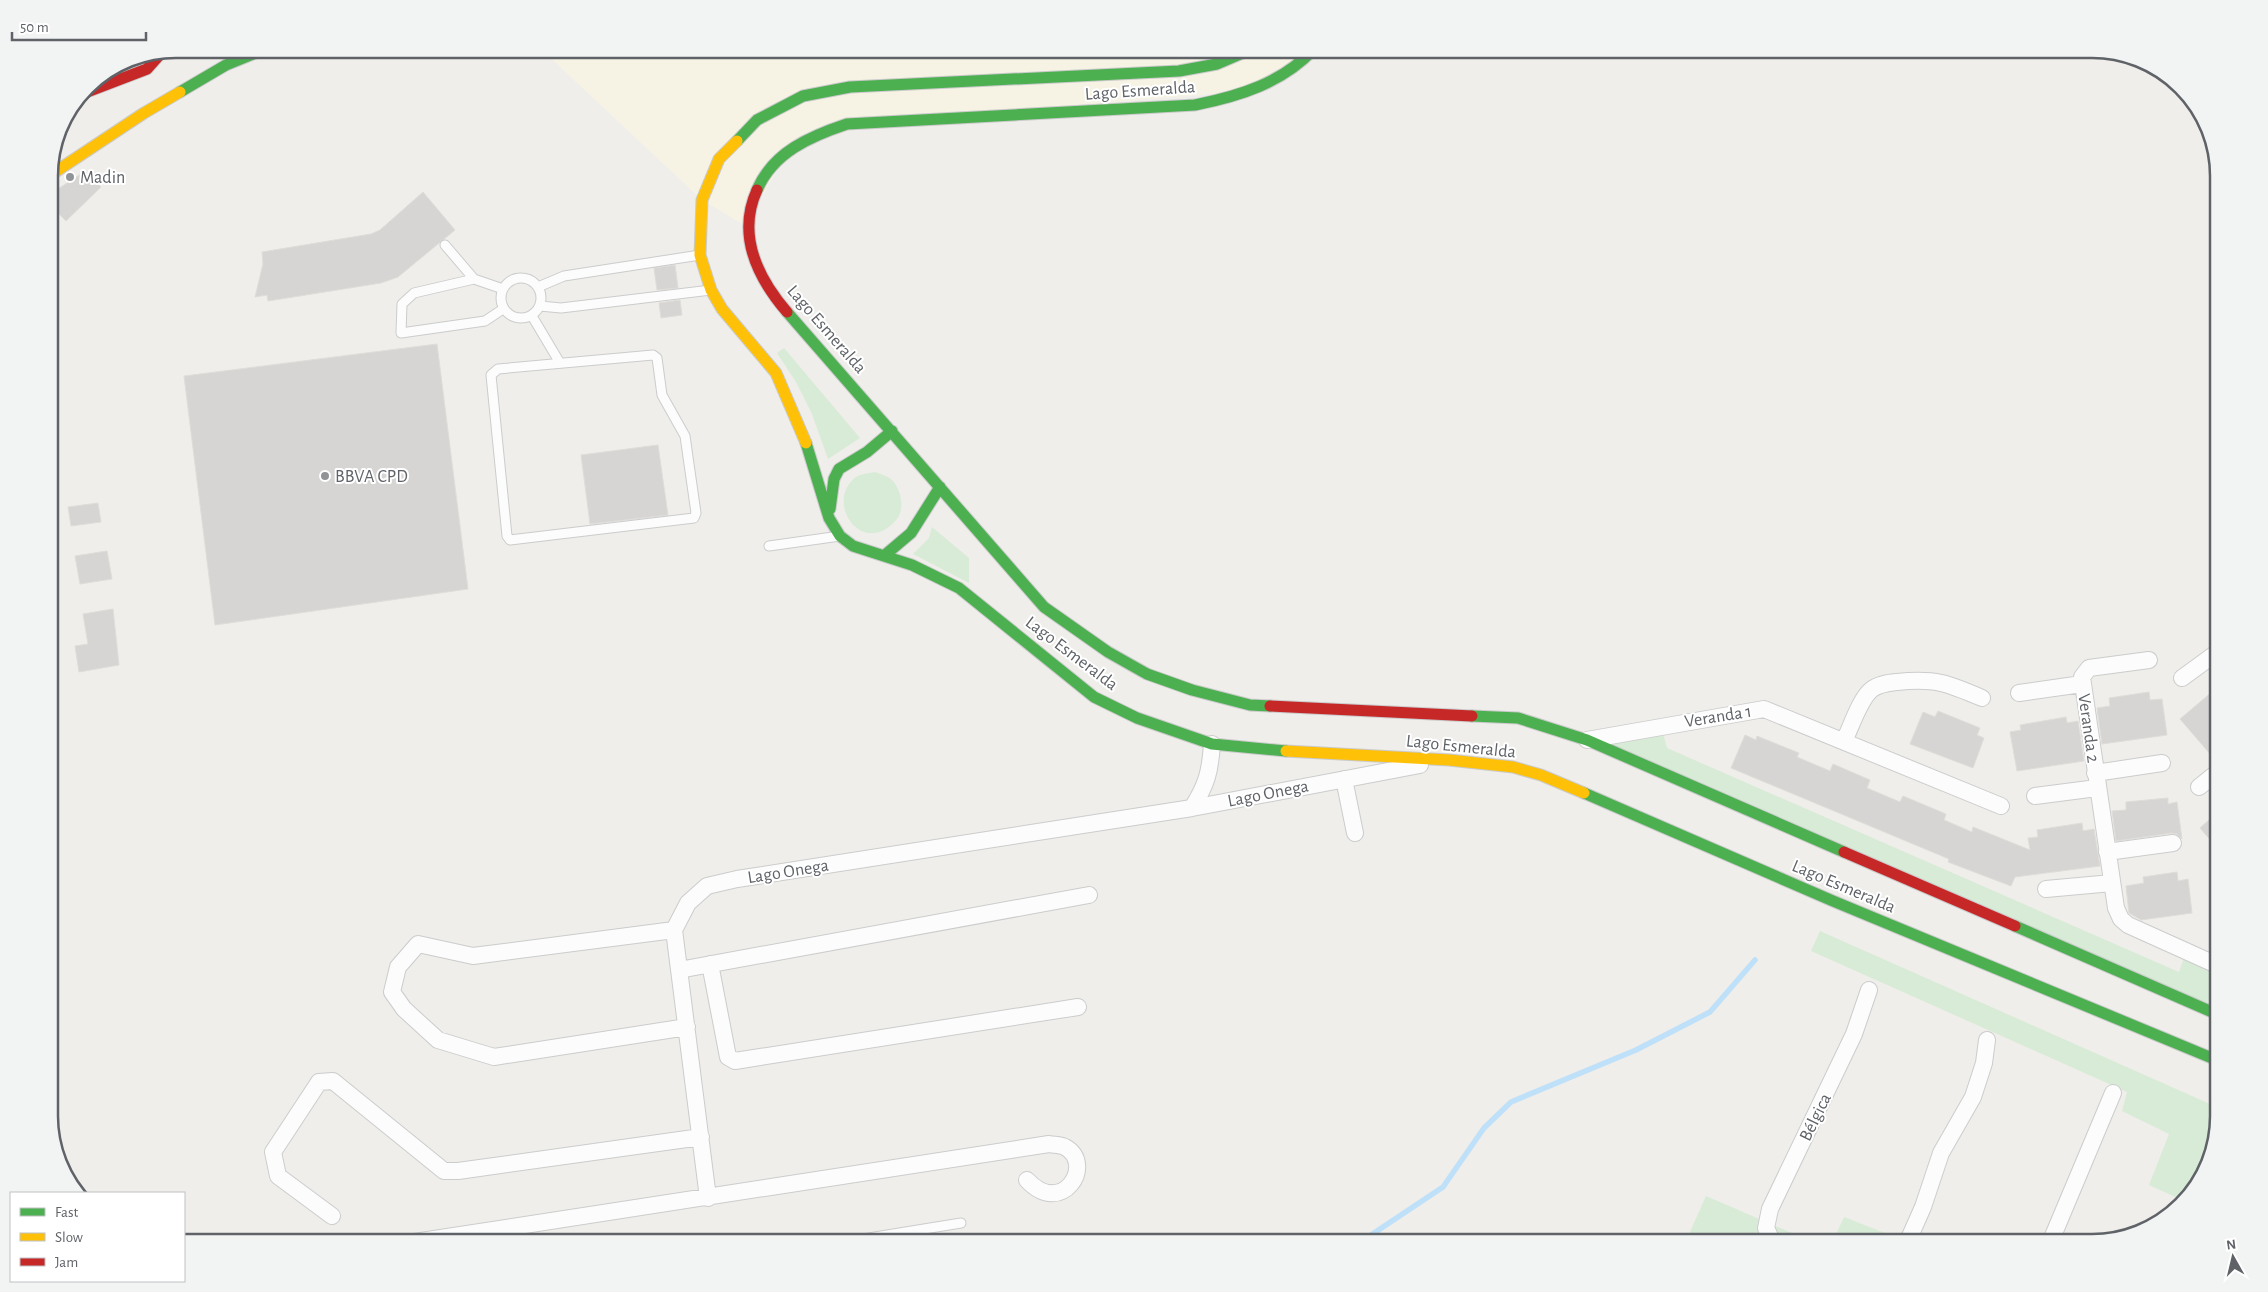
<svg xmlns="http://www.w3.org/2000/svg" width="2268" height="1292" font-family="'Alegreya Sans',sans-serif">
	<style>
		.commercial { fill: #f7f3e4 }
		.green { fill: #d8ebd6 }
		.lines { fill: none; stroke-linecap: round; stroke-linejoin: round }
		.stream { stroke: #bfe0f9; stroke-width: 5.5 }
		.building { fill: #d6d5d3; stroke: #deddd9 }
		.lane-casing { stroke: #cbcccc; stroke-width: 11 }
		.street-casing { stroke: #cbcccc; stroke-width: 18 }
		.fast-casing { stroke: #cacacb; stroke-width: 13 }
		.slow-casing { stroke: #cacacb; stroke-width: 13 }
		.jam-casing { stroke: #cacacb; stroke-width: 13 }
		.lane { stroke: #fdfcfc; stroke-width: 9 }
		.street { stroke: #fdfcfc; stroke-width: 16 }
		.fast { stroke: #4caf50; stroke-width: 11 }
		.slow { stroke: #ffc107; stroke-width: 11 }
		.jam { stroke: #c62828; stroke-width: 11 }
		.poi-dot { fill: #919496; stroke: #fff; stroke-width: 2 }
		.labels { text-anchor: middle; stroke-width: 4; stroke-linejoin: round; paint-order: stroke }
		.street-label { font-size: 18px; fill: #5f6368; stroke: #fff }
		.poi-label { font-size: 18px; fill: #5f6368; stroke: #fff; text-anchor: start }
		.rim { fill: none; stroke: #5f6368; stroke-width: 2.5 }
	</style>
	<rect width="100%" height="100%" fill="#efeeea"/>
	<path class="commercial" d="M541,49H1314L1250,91L878,121L787,152L746,226L702,200Z"/>
	<path class="green" d="M784,348L860,438L828,459L812,414L796,382L777,353Z
		M875,472C880,474 888,476 892,480C901,489 905,509 897,519C863,560 823,502 856,477C861,474 869,473 875,472Z
		M932,527L969,558V583L913,554L929,538Z
		M1661,726L1667,748L2179,972L2184,958L2219,966V1015L1587,740Z
		M1820,931L2219,1108V1117L2202,1180L2182,1200L2149,1185L2169,1134L2122,1111L2127,1092L1811,951Z
		M1706,1196L1815,1243H1685Z
		M1844,1217L1908,1242L1832,1243Z"/>
	<g class="lines">
		<path class="stream" d="M1359,1243L1443,1187L1484,1128L1511,1102L1636,1050L1710,1012L1755,960"/>
	</g>
	<path class="building" d="M85,171L101,187L66,221L49,204V191L58,189Z
		M423,192L455,230L398,277L381,283L268,301L267,295L255,297L263,264L262,252L371,234L380,230Z
		M675,265L678,288L657,290L654,268Z
		M680,300L682,315L661,318L659,303Z
		M437,344L468,589L215,625L184,376Z
		M658,445L668,515L590,524L581,455Z
		M98,503L101,522L71,526L68,507Z
		M107,551L112,579L80,584L75,556Z
		M113,609L119,665L79,672L75,646L88,644L83,614Z
		M2219,686V748L2211,755L2180,719Z
		M2149,692L2150,700L2162,699L2167,735L2102,744L2097,708L2110,706L2109,698Z
		M1938,711L1980,728L1977,735L1984,738L1973,768L1910,744L1923,712L1935,717Z
		M2066,717L2067,723L2078,721L2084,761L2017,771L2010,732L2021,730L2020,725Z
		M1745,735L1756,740L1757,736L1799,753L1797,757L1830,771L1833,764L1870,780L1867,788L1900,802L1903,796L1946,814L1944,820L1972,832L1973,827L2030,850L2028,838L2038,837L2037,830L2082,823L2083,831L2094,829L2100,866L2015,877L2011,886L1948,862L1949,859L1731,768Z
		M2168,798V804L2177,802L2182,839L2177,834L2172,833L2116,841L2112,811L2126,810V802Z
		M2219,811V850L2200,828Z
		M2177,872L2178,881L2188,879L2192,913L2141,920L2129,913L2126,886L2144,883L2143,877Z"/>
	<g class="lines">
		<defs>
			<path id="lane" d="M445,245L474,279L503,289
				M501 298a20 20 0 1 1 40 0a20 20 0 1 1-40 0Z
				M474,279L414,293L402,304L401,333L485,321L503,309
				M538,287L564,276L700,255
				M540,306L561,308L711,290
				M532,316L560,363
				M653,355L657,358L662,395L685,436L696,513L694,518L510,540L507,536L491,375L498,369Z
				M769,546L840,536
				M838,1243L961,1223"/>
			<path id="street" d="M2149,660L2089,668L2082,677L2116,908L2121,919L2128,925L2219,966
				M2182,678L2219,651
				M2019,693L2082,684
				M1587,740L1764,709L2001,806
				M1844,741C1851,727 1860,699 1871,690C1878,684 1888,683 1897,682C1935,678 1947,683 1982,698
				M2095,773L2162,763
				M1344,779L1355,833
				M2199,787L2219,771
				M2035,796L2097,788
				M1192,808C1207,784 1210,772 1212,744
				M2107,852L2173,843
				M2046,889L2112,883
				M674,930L473,956L418,944L398,967L392,992L404,1009L438,1040L494,1057L687,1027
				M710,964L728,1057L735,1061L1078,1007
				M679,970L1089,895
				M708,1198L674,930L688,903L707,886L737,879L1192,808L1420,765
				M332,1216L278,1176L273,1152L319,1082L333,1081L444,1171H458L701,1137
				M408,1243L1049,1144C1054,1145 1061,1145 1065,1147C1096,1164 1062,1218 1027,1180
				M1773,1243L1766,1228L1770,1209L1854,1034L1869,990
				M1907,1243L1923,1207L1941,1153L1973,1097L1984,1063L1987,1040
				M2050,1243L2113,1093"/>
			<path id="fast" d="M180,92L226,65L265,49
				M737,141L757,120L803,96L850,87L1179,71L1217,64L1252,49
				M757,190C773,152 811,136 847,124L1195,105C1240,96 1282,83 1314,49
				M787,312L1044,607L1108,652L1147,674L1192,690L1250,705L1270,706
				M806,443L829,518L840,536L853,546L912,565L959,588L1094,697L1137,718L1212,744L1286,751
				M830,509L834,479L839,469L867,452L892,431
				M885,555L911,533L940,487
				M1472,716L1518,718L1587,740L1844,852
				M1584,793L1833,901L2219,1061
				M2015,926L2219,1015"/>
			<path id="slow" d="M737,141L719,159L702,200L700,255L711,290L722,309L776,373L806,443
				M49,176L144,113L180,92
				M1286,751L1449,760L1513,767L1541,775L1584,793"/>
			<path id="jam" d="M79,95L147,69L163,51
				M757,190C737,234 757,277 787,312
				M1270,706L1472,716
				M1844,852L2015,926"/>
		</defs>
		<use href="#lane" class="lane-casing"/>
		<use href="#street" class="street-casing"/>
		<use href="#fast" class="fast-casing"/>
		<use href="#slow" class="slow-casing"/>
		<use href="#jam" class="jam-casing"/>
		<use href="#lane" class="lane"/>
		<use href="#street" class="street"/>
		<use href="#fast" class="fast"/>
		<use href="#slow" class="slow"/>
		<use href="#jam" class="jam"/>
	</g>
	<g class="poi-dot">
		<circle cx="70" cy="177" r="5"/>
		<circle cx="325" cy="476" r="5"/>
	</g>
	<g class="labels">
		<g class="street-label">
			<text transform="translate(1140 90) rotate(-4)" y="6">Lago Esmeralda</text>
			<text transform="translate(827 329) rotate(49)" y="6">Lago Esmeralda</text>
			<text transform="translate(1072 653) rotate(37)" y="6">Lago Esmeralda</text>
			<text transform="translate(1718 716) rotate(-9)" y="6">Veranda 1</text>
			<text transform="translate(2089 728) rotate(82)" y="6">Veranda 2</text>
			<text transform="translate(1461 746) rotate(6)" y="6">Lago Esmeralda</text>
			<text transform="translate(1268 793) rotate(-11)" y="6">Lago Onega</text>
			<text transform="translate(788 871) rotate(-9)" y="6">Lago Onega</text>
			<text transform="translate(1844 886) rotate(23)" y="6">Lago Esmeralda</text>
			<text transform="translate(1815 1117) rotate(-64)" y="6">Bélgica</text>
		</g>
		<g class="poi-label">
			<text x="80" y="183">Madin</text>
			<text x="335" y="482">BBVA CPD</text>
		</g>
	</g>
	<path d="M0 0H2268V1292H0ZM176 58H2092A118 118 0 0 1 2210 176V1116A118 118 0 0 1 2092 1234H176A118 118 0 0 1 58 1116V176A118 118 0 0 1 176 58Z" fill="#f2f3f3" fill-rule="evenodd"/>
	<path class="rim" d="M176 58H2092A118 118 0 0 1 2210 176V1116A118 118 0 0 1 2092 1234H176A118 118 0 0 1 58 1116V176A118 118 0 0 1 176 58Z"/>
	<rect x="10" y="1192" width="175" height="90" fill="#ffffff" stroke="#bfc1c3"/>
	<rect x="20" y="1208" width="25" height="8" fill="#4caf50" stroke="#bfc1c3"/>
	<text x="55" y="1217" font-size="15" fill="#5f6368">Fast</text>
	<rect x="20" y="1233" width="25" height="8" fill="#ffc107" stroke="#bfc1c3"/>
	<text x="55" y="1242" font-size="15" fill="#5f6368">Slow</text>
	<rect x="20" y="1258" width="25" height="8" fill="#c62828" stroke="#bfc1c3"/>
	<text x="55" y="1267" font-size="15" fill="#5f6368">Jam</text>
	<g transform="translate(2233 1257) rotate(352)" stroke="#ffffff" stroke-width="4" paint-order="stroke">
	<path d="M0-4L9 19L0 12L-9 19Z" fill="#5f6368"/>
	<text y="-8" font-size="14" font-weight="bold" text-anchor="middle" fill="#5f6368">N</text>
	</g>
	<path d="M12 32v8h134v-8" fill="none" stroke="#5f6368" stroke-width="2.5"/>
	<text x="20" y="32" font-size="15" fill="#5f6368" stroke="#ffffff" stroke-width="4" paint-order="stroke">50 m</text>
</svg>
